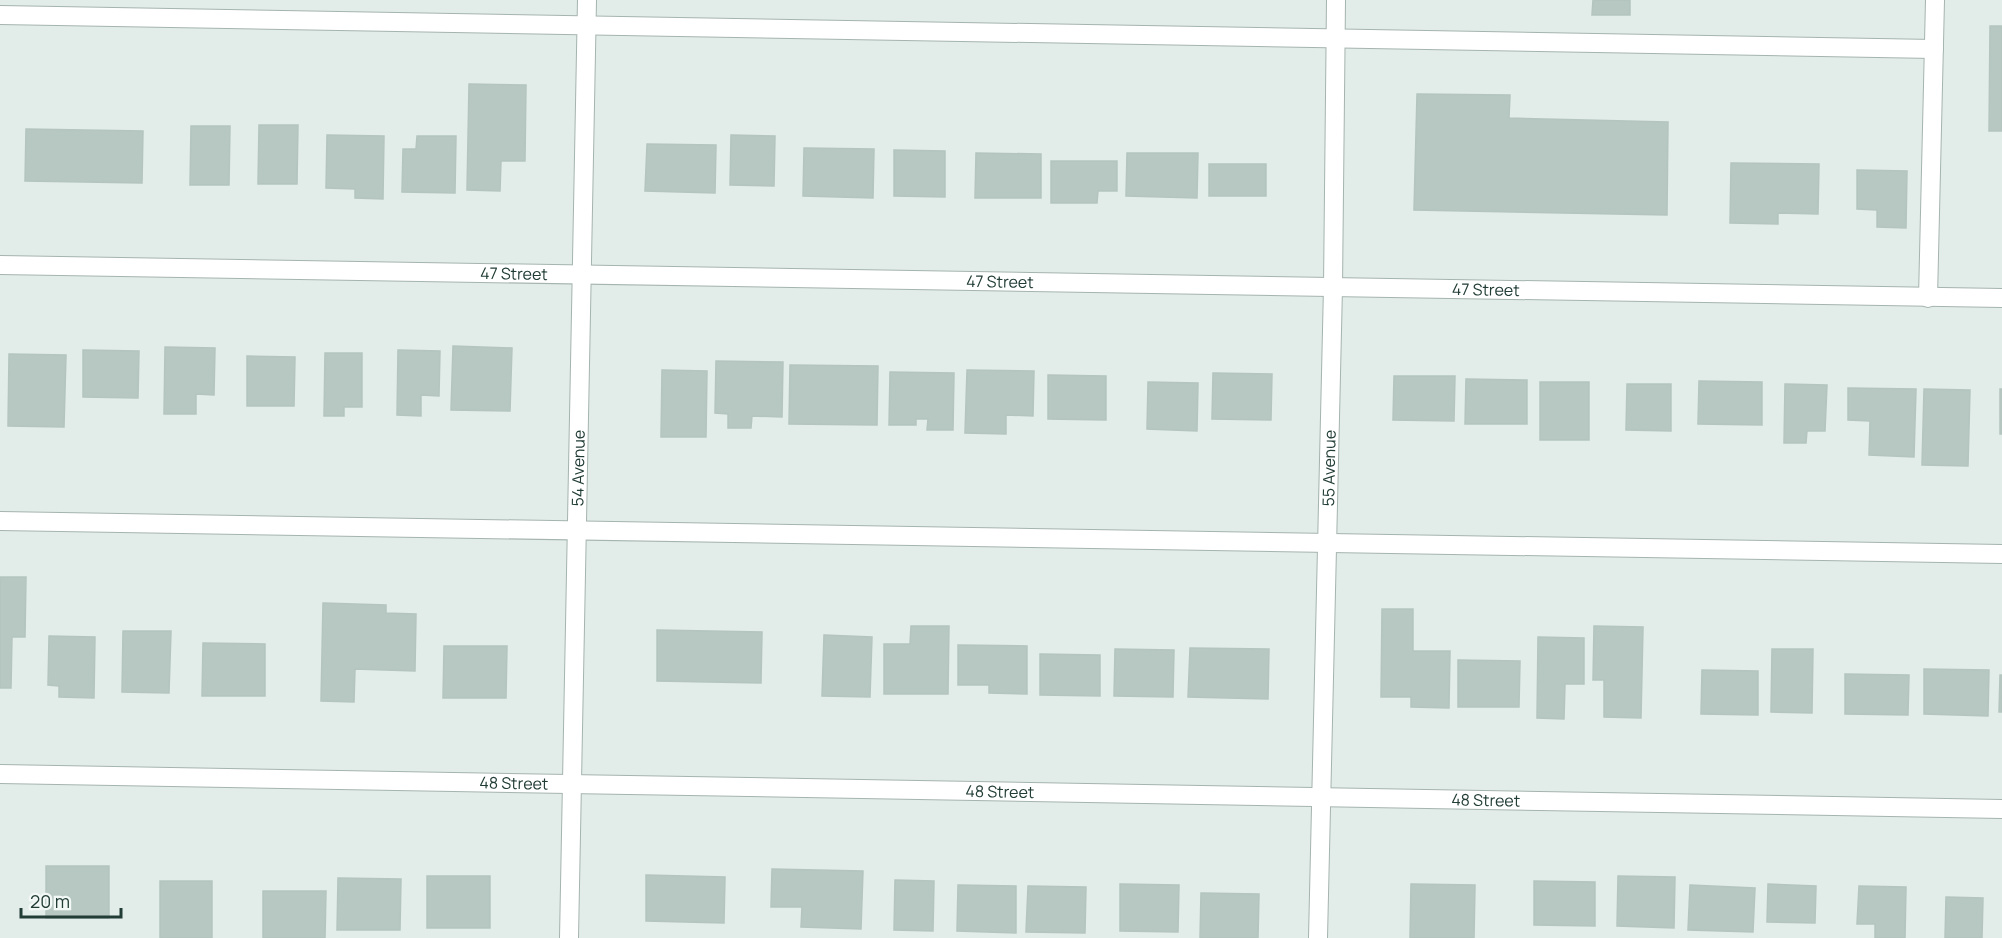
<svg xmlns="http://www.w3.org/2000/svg" width="2002" height="938" font-family="Manrope,sans-serif">
	<style>
		.building { fill: #b7c7c1; stroke: #b4c5bf; stroke-width: 1.5 }
		.lines { fill: none; stroke-linecap: round; stroke-linejoin: round }
		.minor-casing { stroke: #a5b4af; stroke-width: 20 }
		.minor { stroke: #fff; stroke-width: 18 }
		.labels { text-anchor: middle; stroke-width: 4.5; stroke-linejoin: round; paint-order: stroke }
		.street-label { font-size: 16px; fill: #223d36; stroke: #f2f8f5 }
	</style>
	<rect width="100%" height="100%" fill="#e2ece8"/>
	<path class="building" d="M1593,0H1630V15H1592Z
		M1990,26H2002V131H1989Z
		M469,84L526,85L525,161H501L500,191L467,190Z
		M1417,94L1510,95L1509,118L1668,122L1667,215L1414,210Z
		M259,125H298L297,184H258Z
		M191,126H230L229,185H190Z
		M26,129L143,131L142,183L25,181Z
		M327,135L384,136L383,199L355,198V189L326,188Z
		M731,135L775,136L774,186L730,185Z
		M417,136H456L455,193L402,192L403,149H416Z
		M647,144L716,145L715,193L645,191Z
		M804,148L874,149L873,198L803,196Z
		M894,150L945,151V197L894,196Z
		M976,153L1041,154V198H975Z
		M1127,153H1198L1197,198L1126,196Z
		M1051,161H1117V191H1098L1097,203H1051Z
		M1731,163L1819,164L1818,214L1778,213V224L1730,223Z
		M1209,164H1266V196H1209Z
		M1857,170L1907,171L1906,228L1877,227V210L1857,209Z
		M453,346L512,348L510,411L451,410Z
		M165,347L215,348L214,395L196,394V414H164Z
		M83,350L139,351L138,398L83,397Z
		M398,350L440,351L439,396L421,395V416L397,415Z
		M325,353H362V407H344V416H324Z
		M9,354L66,355L64,427L8,426Z
		M247,356L295,357L294,406H247Z
		M716,361L783,362L782,417L752,416L751,428H728V414L715,413Z
		M790,365L878,366L877,425L789,424Z
		M662,370L707,371L706,437H661Z
		M967,370L1034,371L1033,416L1006,415V434L965,433Z
		M890,372L954,373L953,430H927L928,419H916V425H889Z
		M1213,373L1272,374L1271,420L1212,419Z
		M1048,375L1106,376V420L1048,419Z
		M1394,376H1455L1454,421L1393,420Z
		M1466,379L1527,380V424H1465Z
		M1699,381L1762,382V425L1698,424Z
		M1148,382L1198,383L1197,431L1147,429Z
		M1540,382H1589V440H1540Z
		M1627,384H1671V431L1626,430Z
		M1785,384L1827,385L1825,431H1807L1806,443H1784Z
		M1848,388L1916,389L1914,457L1869,455L1870,421L1848,420Z
		M1924,389L1970,390L1968,466L1922,465Z
		M2000,389H2002V434H2000Z
		M0,577H26L25,637H12L11,688H0Z
		M323,603L386,605V613L416,614L415,671L355,669L354,702L321,701Z
		M1382,609H1413V651H1450L1449,708L1411,707V697H1381Z
		M911,626H949L948,694H884V644H910Z
		M1594,626L1643,627L1641,718L1604,717V680H1593Z
		M657,630L762,632L761,683L657,681Z
		M123,631H171L169,693L122,692Z
		M824,635L872,637L870,697L822,696Z
		M49,636L95,637L94,698L59,697V686L48,685Z
		M1538,637L1584,638V684H1565L1564,719L1537,718Z
		M203,643L265,644V696H202Z
		M958,645L1027,646V694L989,693V685H958Z
		M444,646H507L506,698H443Z
		M1190,648L1269,649L1268,699L1188,697Z
		M1115,649L1174,650L1173,697L1114,696Z
		M1772,649H1813L1812,713L1771,712Z
		M1040,654L1100,655V696L1040,695Z
		M1458,660L1520,661L1519,707H1458Z
		M1924,669L1989,670L1988,716L1924,714Z
		M1702,670L1758,671V715L1701,714Z
		M1845,674L1909,675L1908,715L1845,714Z
		M2000,675H2002V712H1999Z
		M46,866H109V918H46Z
		M772,869L863,871L861,929L801,927L802,907H771Z
		M646,875L725,877L724,923L646,921Z
		M427,876H490V928H427Z
		M1618,876L1675,877L1674,928L1617,926Z
		M338,878L401,879L400,930H337Z
		M895,880L934,881L933,931L894,930Z
		M160,881H212V938H160Z
		M1534,881L1595,882V926L1534,925Z
		M1120,884L1179,885L1178,932L1120,931Z
		M1411,884L1475,885L1474,938H1410Z
		M1768,884L1816,886L1815,923L1767,922Z
		M958,885L1016,886V933L957,931Z
		M1690,885L1755,888L1753,932L1688,930Z
		M1028,886L1086,887L1085,933L1026,932Z
		M1859,886L1906,887L1905,938H1875V924H1857Z
		M263,891H326L325,938H263Z
		M1201,893L1259,894L1258,938H1200Z
		M1946,897L1983,898L1982,938H1945Z"/>
	<g class="lines">
		<defs>
			<g id="minor">
				<path d="M0,15L1934,49"/>
				<path id="s1" d="M0,265L2002,298"/>
				<path d="M1928,298L1935,0"/>
				<path d="M0,521L2002,554"/>
				<path id="s2" d="M0,774L2002,809"/>
				<path id="s3" d="M569,938L587,0"/>
				<path id="s4" d="M1318,938L1333,287L1336,0"/>
			</g>
		</defs>
		<use href="#minor" class="minor-casing"/>
		<use href="#minor" class="minor"/>
	</g>
	<g class="labels">
		<g class="street-label">
			<text dy="6" stroke="none"><textPath href="#s1" startOffset="514">47 Street</textPath></text>
			<text dy="6" stroke="none"><textPath href="#s1" startOffset="1000">47 Street</textPath></text>
			<text dy="6" stroke="none"><textPath href="#s1" startOffset="1486">47 Street</textPath></text>
			<text dy="6" stroke="none"><textPath href="#s3" startOffset="470">54 Avenue</textPath></text>
			<text dy="6" stroke="none"><textPath href="#s4" startOffset="470">55 Avenue</textPath></text>
			<text dy="6" stroke="none"><textPath href="#s2" startOffset="514">48 Street</textPath></text>
			<text dy="6" stroke="none"><textPath href="#s2" startOffset="1000">48 Street</textPath></text>
			<text dy="6" stroke="none"><textPath href="#s2" startOffset="1486">48 Street</textPath></text>
		</g>
	</g>
	<path d="M21 908v9h100v-9" fill="none" stroke="#223d36" stroke-width="3"/>
	<text x="30" y="908" font-size="18" fill="#223d36" stroke="#f2f8f5" stroke-width="4.5" paint-order="stroke">20 m</text>
</svg>
